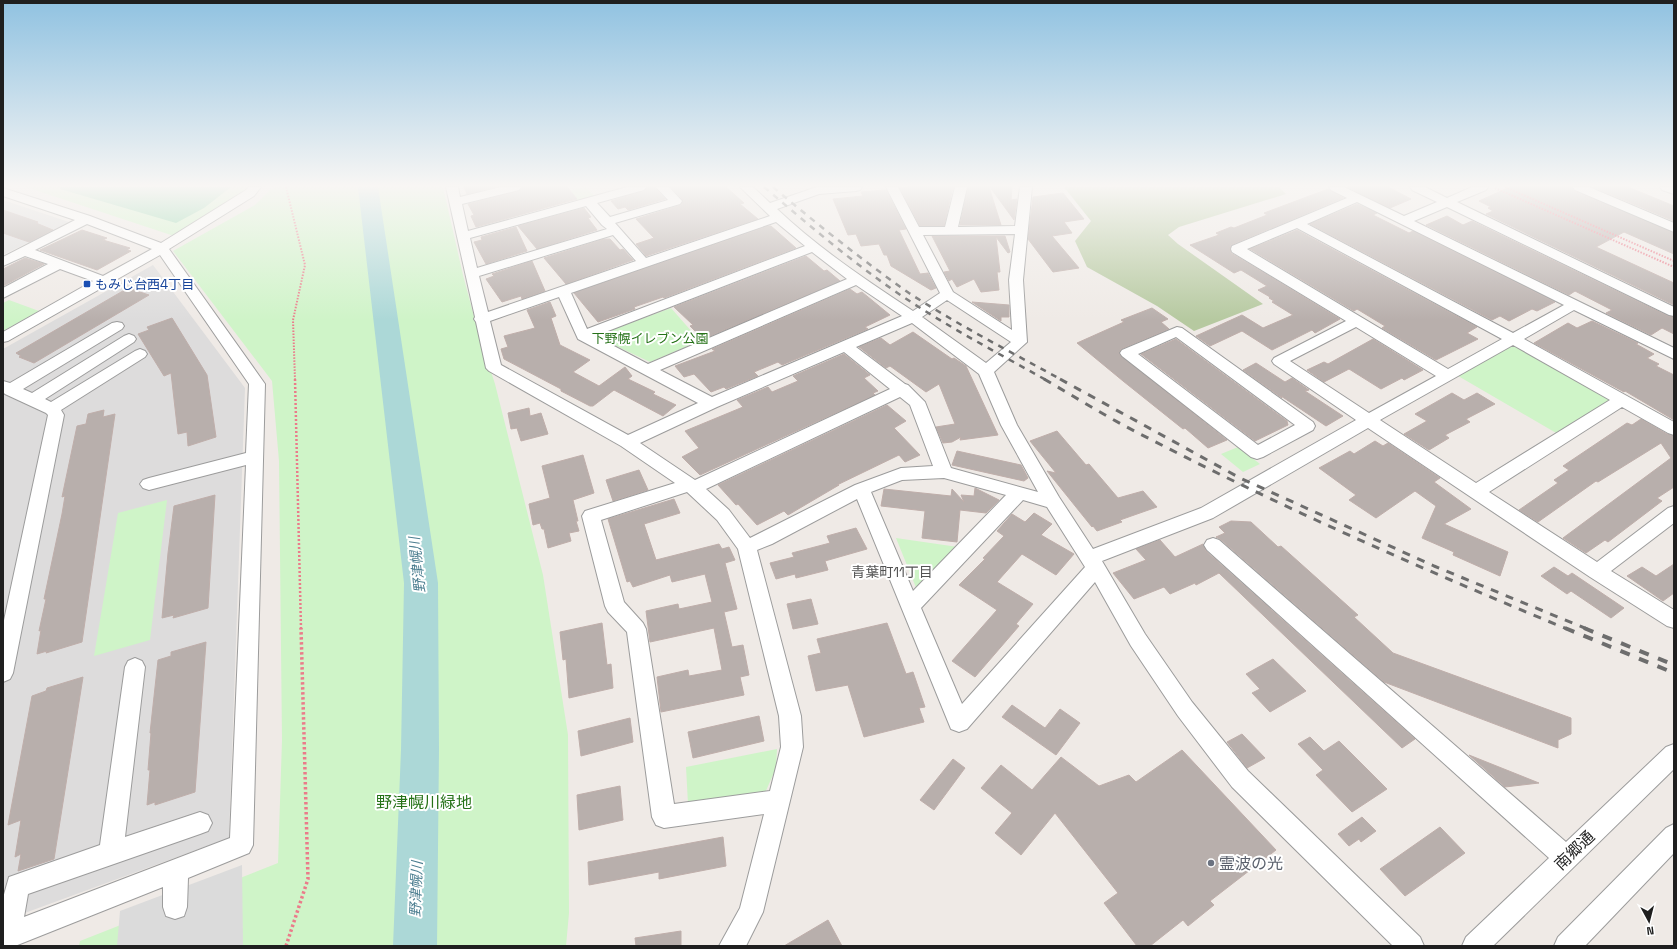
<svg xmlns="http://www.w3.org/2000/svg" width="1677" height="949" font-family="'Space Grotesk','Noto Sans JP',sans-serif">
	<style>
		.residential { fill: #dddcdc }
		.forest { fill: #b6c9a0 }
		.park { fill: #cff4c8 }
		.pitch { fill: #8dd5a8 }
		.parking { fill: #dbdbdb }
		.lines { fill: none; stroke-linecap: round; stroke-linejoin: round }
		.river { fill: #acd8d7; fill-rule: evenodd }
		.building { fill: #b8afac; stroke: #bfaeaa }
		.minor-casing { stroke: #9c9c9c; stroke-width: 2 }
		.path-far2 { stroke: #eb7b8a; stroke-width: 2; stroke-dasharray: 1.5 1.5; stroke-linecap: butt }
		.path-far1 { stroke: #eb7b8a; stroke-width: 2.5; stroke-dasharray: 2 2; stroke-linecap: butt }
		.path { stroke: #eb7b8a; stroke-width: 3.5; stroke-dasharray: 2.5 2.5; stroke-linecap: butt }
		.minor { fill: #fff; fill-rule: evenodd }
		.rail-far2 { stroke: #6d6d6d; stroke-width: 2.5; stroke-dasharray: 6 6; stroke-linecap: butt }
		.rail-far1 { stroke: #6d6d6d; stroke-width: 3; stroke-dasharray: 8 8; stroke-linecap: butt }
		.rail { stroke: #6d6d6d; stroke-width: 4; stroke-dasharray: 10 10; stroke-linecap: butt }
		.transit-dot { fill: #1a4fb4; stroke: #fff; stroke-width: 1.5 }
		.worship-dot { fill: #6b7280; stroke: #fff; stroke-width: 1.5 }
		.labels { text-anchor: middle; stroke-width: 4; stroke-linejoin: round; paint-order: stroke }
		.transit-label { font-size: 13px; fill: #164399; stroke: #fff; text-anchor: start }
		.park-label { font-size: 13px; fill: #267218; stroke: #fff }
		.water-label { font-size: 14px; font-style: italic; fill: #4b7d8f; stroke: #fff }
		.neighbourhood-label { font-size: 14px; fill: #525252; stroke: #fff }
		.near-park-label { font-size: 16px; fill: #267218; stroke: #fff }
		.near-street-label { font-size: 16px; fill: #1f1f1f; stroke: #fff }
		.near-worship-label { font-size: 16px; fill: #5b616d; stroke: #fff; text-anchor: start }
	</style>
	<rect width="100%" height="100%" fill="#efeae6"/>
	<path class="residential" d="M3,200L69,222L3,255Z
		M153,265L245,388L229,838L3,921V349Z"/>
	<path class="forest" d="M1064,187H1279L1286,194L1179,227L1168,235L1178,244L1263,304L1194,331L1157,306L1087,267L1075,241L1091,221Z"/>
	<path class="park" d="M26,187H249L245,192L174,236Z
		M273,187H443L463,275L479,335L495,384L543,575L568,735L569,913L566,946H79L80,941L278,863L282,740L279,461L272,381L173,251L255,205Z
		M586,187L594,196L577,201L569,191Z
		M9,300L39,311L3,331V303Z
		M671,308L700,341L650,362L595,336Z
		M1513,339L1622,400L1563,437L1453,373Z
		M1238,447L1260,464L1243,472L1221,454Z
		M167,500L150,640L94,656L118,513Z
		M896,538L958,547L917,590Z
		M777,749L776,768L765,793L688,804L686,767Z"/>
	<path class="pitch" d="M61,187H231L204,208L176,223L60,189Z"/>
	<path class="parking" d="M242,865L243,946H117L120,911Z"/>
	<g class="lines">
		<path class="river" d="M358,187H378L438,583L439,750L437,946H393L401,750L404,583Z"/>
	</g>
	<path class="building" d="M464,187H495L467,194Z
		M522,187H567L577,199L476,227L471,216L474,215L468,204L519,191Z
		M647,187H654L665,199L628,210L625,207L618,209L611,201L644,191Z
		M671,187H726L744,203L740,204L758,219L646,256L636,244L654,238L636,219L681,205L683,200Z
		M911,187H953L944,226H920L900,188Z
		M968,187H989L1001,225H960Z
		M990,187H1012L1011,200L1017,199L1014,220Z
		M1347,187H1388L1411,199L1390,208Z
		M1510,187H1572L1574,191L1674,233V254L1624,232L1596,247L1674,283V305L1486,214L1493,211L1488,208L1491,207L1479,201Z
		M1593,187H1628L1674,206V221Z
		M1328,189L1343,198L1231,245L1230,249L1231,253L1340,319L1315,333L1312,330L1272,350L1242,331L1210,346L1196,336L1242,315L1263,328L1293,315L1272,302L1274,301L1269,298L1270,297L1258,290L1267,286L1241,270L1234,273L1190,245L1219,235L1216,233L1231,227L1234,228L1267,215L1264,213Z
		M886,190L906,229L899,230L920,274L928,273L936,288L931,290L891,266L887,255H884L879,244L861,246L856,234L848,235L833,199L863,196L861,192Z
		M1063,193L1084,219L1064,222L1072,233L1052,236L1079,268L1053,272L1028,239L1033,197Z
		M1357,204L1377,213L1373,215L1409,233L1413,231L1555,302L1537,311L1532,309L1509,321L1500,316L1492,320L1310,224Z
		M584,208L591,217L588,218L597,230L537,249L518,226Z
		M3,210L38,222L36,223L53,230L29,242L3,233Z
		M1447,216L1463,225L1472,221L1668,316L1674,317V334L1662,328L1651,335L1606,313L1612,310L1575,291L1569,295L1426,225Z
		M768,226H771L796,248L664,298L663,297L634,307L635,309L598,322L574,293Z
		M516,227L527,251L486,264L474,242L482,240L481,237Z
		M82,230L107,238L103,240L130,248L127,250L131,251L97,270L40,250Z
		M1297,230L1477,327L1467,333L1478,339L1436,360L1382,328L1385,326L1357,309L1354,311L1250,249Z
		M932,236H1005L1010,252L1008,253L996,237L1000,272H997L999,290L981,292L974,279L957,287L952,279L949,281L944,272L950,271Z
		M604,239H610L620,250L623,249L633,260L566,284L544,258Z
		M806,256L824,271L827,270L840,281L703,339L690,326L693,325L674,307Z
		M25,258L44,264L3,286V269Z
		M532,261L545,291L522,299L521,296L502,302L486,279L494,276L492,274Z
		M128,288L149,295L34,363L19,357L21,356L16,353Z
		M850,289L857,294L862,292L890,315L865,327L868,329L782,365L778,362L754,372L758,376L726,389L724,387L711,392L694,374L684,377L675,366L715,351L712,349Z
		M550,302L556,316L551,318L560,345L590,360L573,372L599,386L625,367L632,376L628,379L655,392L653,394L676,405L663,416L614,390L593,406H590L561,391V389L504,359L501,349L508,347L504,336L535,328L527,310Z
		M972,302L1009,305V317H1001V321Z
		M1152,308L1168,319L1161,322L1169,329L1121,349L1119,354L1227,440L1208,448L1185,428L1183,429L1123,381L1077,343L1124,322L1121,320Z
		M172,318L207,375L216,437L188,446L187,432L178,434L171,373L164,376L138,334L149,330L147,327Z
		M1592,321L1638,343L1636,344L1654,354L1647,358L1659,364L1656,366L1674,375V420L1625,391L1624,392L1534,343L1568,323L1577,328Z
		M913,332L952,359L954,358L966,366L998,435L960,440L961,437L952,442L943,443L936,427L955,424L939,384L926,392L890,366L886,368L859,347L881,338L890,345Z
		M1176,339L1287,421L1288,425L1255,441L1141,354Z
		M1373,339L1423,370L1404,380L1402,378L1381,389L1349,369L1324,382L1307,370L1324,362L1328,364Z
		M844,354L870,375L864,378L878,391L873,393L875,395L700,475L682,457L699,448L685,431L743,407L737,400L768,387L772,392L798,381L793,376Z
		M1256,363L1285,382L1292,378L1309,390L1305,391L1343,416L1326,426L1281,396L1282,398L1243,370Z
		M1452,393L1464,400L1477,393L1495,404L1466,419L1470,422L1445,435L1449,438L1429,450L1404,434L1427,421L1415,414Z
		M887,405L906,421L894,428L920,455L905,462L899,455L837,485H839L788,515L784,511L757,525L738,504L736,505L718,485Z
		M529,408L530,416L541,413L548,434L521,441L517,428L511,429L508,413Z
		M104,410L103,417L115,414L82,642L46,653L47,651L37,654L41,630L39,631L46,599H44L62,514L65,496L62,497L77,426L86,424L88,414Z
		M1641,419L1667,434L1674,436V487L1657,498L1662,501L1608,542L1605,540L1586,553L1563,538L1671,458L1661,443L1598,482L1596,481L1538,522L1519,510L1558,483L1554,480L1569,470L1563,466L1627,423L1632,425Z
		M1057,431L1086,465L1089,464L1118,498L1143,491L1157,507L1120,520L1122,522L1097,531L1093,526L1092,527L1047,471L1056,473L1030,441Z
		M1375,441L1383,446L1388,443L1440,478L1434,482L1471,509L1444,524L1508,552L1500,576L1453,555L1454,552L1422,538L1436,506L1415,491L1376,518L1349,500L1356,495L1319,468L1350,451L1354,454Z
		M957,451L1021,465L1028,478L1024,481L952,465Z
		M583,455L594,493L573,500L578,521H576L579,531L569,533L571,541L548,548L544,529H542L540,523L533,525L529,504L550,498L542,466Z
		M639,470L648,490L613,501L606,480Z
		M975,488L999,500L986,513L960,510L957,542L922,538L925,511L881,506L884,489L951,496L952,489L964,502L961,495L974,496Z
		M215,495L208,608L173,618L174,615L162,618L168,553L174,506Z
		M674,499L680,513L644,524L656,560L719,544L722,549L729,547L735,560L725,563L737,609L724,612L732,647L743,645L749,675L740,677L744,695L661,712L657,677L688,670L689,676L722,670L714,628L650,642L646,611L678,604L679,609L712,602L705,574L672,582L670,575L633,587L630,581L627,582L608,519Z
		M1034,513L1052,524L1041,535L1074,554L1056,575L1022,554L997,582L1033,604L1016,624L1019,626L975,677L952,661L997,610L959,585L985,559L983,558L1004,536L997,531L1012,514L1025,522Z
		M1231,521L1251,522L1278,547L1281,546L1358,615L1354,617L1393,653L1571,718V734L1558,740V748L1384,682L1220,539L1216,537L1225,533L1219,527Z
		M856,528L867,549L825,561L828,570L796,578L795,574L776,579L770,563L794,557L792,553L830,543L827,536Z
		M1160,540L1175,557L1203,544L1206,551L1415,739L1402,748L1219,573L1196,585L1195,583L1170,594L1164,587L1134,599L1113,573L1146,560L1136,549Z
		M1674,564V593L1663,601L1627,576L1642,567L1656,576Z
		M1554,567L1568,576L1572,573L1624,608L1611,618L1571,591L1567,594L1541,576Z
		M811,599L818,624L793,629L787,604Z
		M602,623L607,665L611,664L613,688L569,698L566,659L563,660L560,632Z
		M887,623L906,674L913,672L925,707L919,708L924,722L864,737L848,685L816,691L808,656L821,653L817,639Z
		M206,642L195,792L155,805V802L147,805L150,770H148L151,733H150L158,660L171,656V652Z
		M1273,659L1306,691L1270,712L1252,693L1260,689L1246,674Z
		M83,677L54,859L18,871L21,854L15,857L21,820L8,825L32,696L46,691L47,688Z
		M1012,705L1045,728L1060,709L1080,723L1056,755L1002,717Z
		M759,716L764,741L693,758L688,732Z
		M630,718L633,742L581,756L578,731Z
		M1242,734L1265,758L1247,768L1227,742Z
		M1310,737L1324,751L1339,741L1387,789L1352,812L1316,775L1323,770L1298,744Z
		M1182,750L1276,850L1210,901L1214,905L1188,926L1183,920L1150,946H1137L1104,903L1118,893L1055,813L1021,855L995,833L1012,813L981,788L1001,765L1032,790L1061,757L1099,786L1129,775L1136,782Z
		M1469,755L1539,783L1505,787Z
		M953,759L965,768L934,810L920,800Z
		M620,786L623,820L579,830L577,795Z
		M1362,817L1376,831L1361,842L1359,839L1349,846L1338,834Z
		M1440,827L1465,853L1405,896L1380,869Z
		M723,837L726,866L659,879V872L589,885L588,862Z
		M828,920L842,946H784Z
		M681,931V946H636L635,938Z"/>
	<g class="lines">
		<defs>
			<path id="minor" d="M249,187H261L254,196L169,249L265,384L253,845L249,853L188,878L187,907L184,916L175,919L166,916L163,907V887L15,946H3V898L9,877L100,845L125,667L128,661L135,658L142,661L145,667L125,837L200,812L208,815L212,823L208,831L200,834L28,894L24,917L230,838L246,465L149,490L143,488L140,484L143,480L149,478L246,453L249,384L160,255L8,341L3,342V332L93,281L60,269L3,298V288L48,264L25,256L3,266V257L75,220L3,196V188L90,216L161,243L246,190ZM87,224L152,249L103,276L35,250Z
				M446,187H458L460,197L501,187H521L519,190L462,204L468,231L627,187H646L644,190L597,203L610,217L668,200L656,187H669L682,201L680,204L615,223L646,258L770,216L740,187H753L770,203L817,187H862L860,190L856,191L819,194L777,209C818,248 866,280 913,311L940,293L886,187H898L919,227H945L955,187H967L958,227L1015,226L1020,187H1032L1023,280L1027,342L994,372L1017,425L1059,497L1093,549L1201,508L1356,420L1274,364L1272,361L1274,358L1346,321L1232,252L1231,249L1232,246L1347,198L1331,190L1329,187H1344L1404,216L1437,202L1412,190L1410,187H1425L1447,198L1472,187H1488L1486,190L1457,202L1674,307V316L1669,315L1447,207L1414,221L1674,348V359L1574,310L1524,339L1674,422V435L1668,433L1622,407L1489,492L1597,562L1668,508L1674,506V523L1611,571L1674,610V628L1667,626L1590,577L1368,428L1213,518L1102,561L1145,634L1192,702L1248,771L1420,937L1424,946H1393L1232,787L1178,716L1131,646L1095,582L967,729L959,732L951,729L857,499L772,544L757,550L801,716L803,747L763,912L746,946H719L740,908L764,814L664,828L656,825L652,817L627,632L608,612L605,606L582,516L585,511L675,483L621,446L489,371L486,368L476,322L474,319L475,317ZM1357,202L1564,305L1513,333L1307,224ZM586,206L602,225L607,229L477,268L470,238ZM776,222L805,246L587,329L571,293ZM1297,228L1502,339L1448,369L1247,249ZM1015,234L1009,280L1012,330L953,292L923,235ZM613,235L636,261L488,312L479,276ZM812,252L847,279L648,364L595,336ZM856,285L902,316L712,397L660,370ZM559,297L578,339L698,403L628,435L501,365L490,321ZM947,300L1011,342L986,363L922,317ZM912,323L979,374L1001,425L1038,492L951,468L925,402L908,385L905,384L856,347ZM1356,327L1436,376L1369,413L1290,361ZM1513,345L1610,400L1476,483L1380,420ZM844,352L890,389L695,480L640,443L717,407ZM900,397L910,405L933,466L901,468L855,485L750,538L729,510L706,489ZM944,478L1006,495L913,591L871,492L902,480ZM687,492L717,520L738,549L779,716L781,747L770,791L674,804L646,629L643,623L624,602L601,520ZM1023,500L1047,507L1085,567L962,704L921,608Z
				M1573,187H1589L1674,223V232L1575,190Z
				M1660,187H1674V194L1662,190Z
				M117,322L122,323L124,326L122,329L23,389L32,393L124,336L129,334L134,336L136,339L134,342L45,399L51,402L135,351L140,349L145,351L147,354L145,357L61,410L64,415L13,673L10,679L3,682V625L48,415L46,413L5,394L3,392V381L10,383L112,323Z
				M1177,327L1182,328L1313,422L1315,426L1313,430L1263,457L1257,459L1251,457L1122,356L1120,353L1122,350ZM1176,337L1295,425L1258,445L1138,354Z
				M1213,538L1219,540L1566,842L1666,747L1674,744V769L1493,946H1462L1466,937L1549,858L1207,550L1204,545L1207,540Z
				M1674,824V853L1585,946H1554L1558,937L1666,828Z"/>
		</defs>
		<use href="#minor" class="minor-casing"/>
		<path class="path-far2" d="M286,187L305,265L293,320L295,380
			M1505,187L1674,261
			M1495,188L1674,267"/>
		<path class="path-far1" d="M295,379L301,629"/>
		<path class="path" d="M286,946L308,879L301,628"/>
		<use href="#minor" class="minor"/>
		<path class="rail-far2" d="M764,187C809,225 853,263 902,296C948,327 998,353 1046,380
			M773,187C817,224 862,260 909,293C958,325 1011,352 1062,380"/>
		<path class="rail-far1" d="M1044,379C1080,400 1115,422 1152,440C1287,510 1427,571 1567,629
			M1060,379L1240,478L1434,566L1587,629"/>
		<path class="rail" d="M1565,628L1674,673
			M1584,628L1674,665"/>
	</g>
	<linearGradient id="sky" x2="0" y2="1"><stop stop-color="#90c2e1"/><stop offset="0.58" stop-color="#f8f6f4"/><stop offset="1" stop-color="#f8f6f4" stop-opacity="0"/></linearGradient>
	<rect width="1677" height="320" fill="url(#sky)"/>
	<rect class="transit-dot" x="83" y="280" width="8" height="8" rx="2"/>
	<circle class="worship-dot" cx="1211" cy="863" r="4"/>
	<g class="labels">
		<g class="transit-label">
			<text x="95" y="289">もみじ台西4丁目</text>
		</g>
		<g class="park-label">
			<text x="650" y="343">下野幌イレブン公園</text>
		</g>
		<g class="water-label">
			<text transform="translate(417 565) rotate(-96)" y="5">野津幌川</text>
			<text transform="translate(416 889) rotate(-88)" y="5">野津幌川</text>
		</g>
		<g class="neighbourhood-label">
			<text x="892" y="577">青葉町11丁目</text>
		</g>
		<g class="near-park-label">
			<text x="424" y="808">野津幌川緑地</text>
		</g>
		<g class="near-street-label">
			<text transform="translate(1574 850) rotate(-44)" y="6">南郷通</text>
		</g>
		<g class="near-worship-label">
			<text x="1219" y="869">霊波の光</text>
		</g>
	</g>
	<rect width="1677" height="949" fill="none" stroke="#1f1f1f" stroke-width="8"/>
	<g transform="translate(1649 921) rotate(173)" stroke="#ffffff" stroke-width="3" paint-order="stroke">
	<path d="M0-3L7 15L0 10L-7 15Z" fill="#1f1f1f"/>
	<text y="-6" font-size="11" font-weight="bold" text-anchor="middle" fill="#1f1f1f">N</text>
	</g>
</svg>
